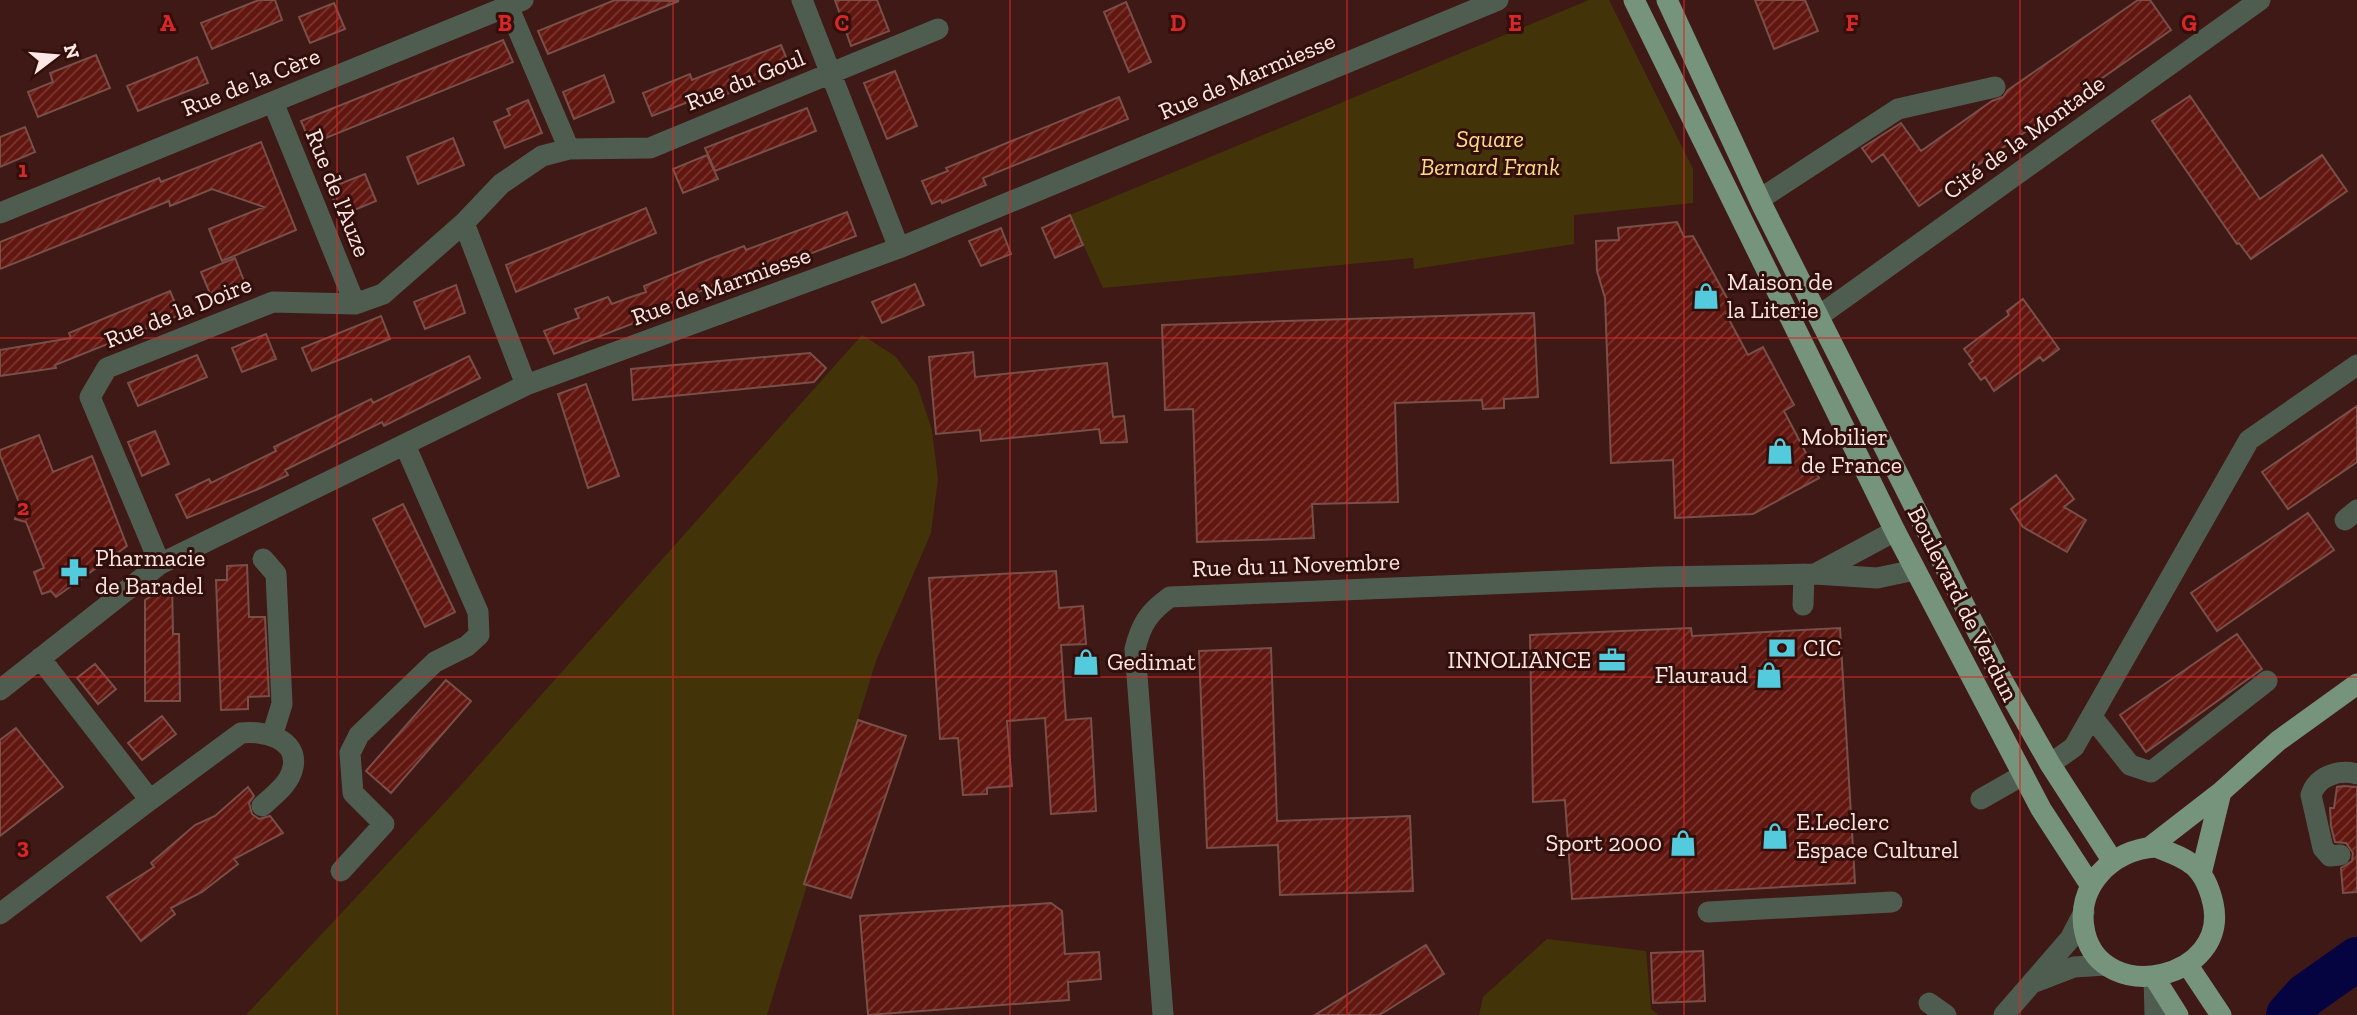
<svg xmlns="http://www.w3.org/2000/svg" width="2357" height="1015" font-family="'Zilla Slab',serif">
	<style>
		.green { fill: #423408 }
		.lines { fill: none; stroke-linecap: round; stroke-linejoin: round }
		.river { stroke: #050441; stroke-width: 44 }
		.building { fill: url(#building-hatch); stroke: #794f48; stroke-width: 2 }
		.minor { stroke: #4f5d51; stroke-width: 21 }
		.major { stroke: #76947b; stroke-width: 21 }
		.grid { fill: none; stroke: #d62828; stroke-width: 2; stroke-opacity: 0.55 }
		.labels { text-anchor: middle; stroke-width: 6; stroke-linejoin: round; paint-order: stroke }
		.street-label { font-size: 24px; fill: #fce7e4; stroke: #330f0b }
		.park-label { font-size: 24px; font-style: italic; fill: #fddc86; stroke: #330f0b }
		.poi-label { font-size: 24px; fill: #fce7e4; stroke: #330f0b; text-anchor: start }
		.grid-label { font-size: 23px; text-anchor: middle; font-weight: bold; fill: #d62828; stroke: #330f0b; stroke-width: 6; stroke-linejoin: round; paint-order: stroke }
	</style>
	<defs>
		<pattern id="building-hatch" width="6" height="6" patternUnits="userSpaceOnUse" patternTransform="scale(1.75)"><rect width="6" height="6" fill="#621610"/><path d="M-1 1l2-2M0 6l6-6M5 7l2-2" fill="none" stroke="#793833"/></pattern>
	</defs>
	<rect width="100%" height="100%" fill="#3e1915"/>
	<path class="green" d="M1589,0H1609L1693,169V203L1574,215V244L1414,269L1413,258L1103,288L1070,215Z
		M862,335L895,356L917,385L932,430L938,479L931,533L876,661L767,1015H246L462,784Z
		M1547,939L1646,951L1651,1009L1659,1015H1479L1483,997Z"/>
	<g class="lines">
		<path class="river" d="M2288,1015L2306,995L2357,959"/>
	</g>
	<path class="building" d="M259,0H275L282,20L212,49L201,23Z
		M615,0L679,1L548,54L538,31Z
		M835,0H877L889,31L851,46Z
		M1755,0H1805L1818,31L1774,49Z
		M2138,0H2150L2171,30L1919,206L1883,154L1872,162L1862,148L1901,123L1921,151L1992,101L2003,97L2008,90Z
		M1126,2L1151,62L1129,72L1104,12Z
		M334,3L345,29L310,43L299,17Z
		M503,40L513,62L311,144L301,121Z
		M781,45L791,69L691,108L688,102L652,116L643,93L690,74L692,80Z
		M96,55L110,88L38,117L28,92L53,82L50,73Z
		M197,57L208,83L138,111L127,86Z
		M895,71L917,126L887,139L864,83Z
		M604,75L614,102L574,119L563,92Z
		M2190,96L2260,199L2322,155L2347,191L2251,259L2239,243L2237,244L2152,121Z
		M1119,97L1128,119L983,178L986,185L942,203L941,200L932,204L922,181L948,171L946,168Z
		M528,100L542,133L505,148L494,122L510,115L507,109Z
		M807,108L816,131L715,171L705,148Z
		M25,127L35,152L0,167V137Z
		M453,138L464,165L418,184L407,157Z
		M261,142L296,230L222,261L209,229L264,207L212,189L170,206L169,201L0,269V242L159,178L161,182Z
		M707,155L718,179L683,193L673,169Z
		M365,174L376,201L340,216L329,188Z
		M646,208L656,233L516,292L506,265Z
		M847,212L856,236L755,275L753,270L653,310L655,315L554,354L544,331L579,318L575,309L608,297L612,304L628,298L646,292L644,286L710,259L744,246L746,250Z
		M1070,215L1083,245L1055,258L1042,228Z
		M1677,222L1684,237L1693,236L1733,309L1726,314L1748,355L1763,347L1794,405L1784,411L1819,478L1753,514L1675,518L1673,460L1611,463L1605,298L1597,271L1596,241L1619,240L1618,228Z
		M1001,228L1011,254L981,266L969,241Z
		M235,258L244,281L211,296L201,272Z
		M915,284L924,305L882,323L872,302Z
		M456,285L465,313L425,329L414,302Z
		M170,291L180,315L55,365L56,368L0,376V350L71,338L69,333Z
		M2023,299L2059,349L2043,361L2040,357L1994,391L1985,377L1981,380L1969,364L1973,361L1964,349L2009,315L2007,311Z
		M1534,313L1538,397L1504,399V408L1483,409L1482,400L1395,403L1398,502L1312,504L1314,538L1197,542L1193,409L1165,410L1162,325Z
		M381,316L390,339L312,371L302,348Z
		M266,334L276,359L242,372L232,348Z
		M973,352L975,377L1107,363L1113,417L1124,416L1127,442L1101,443L1099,429L981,441L980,430L936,434L929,357Z
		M810,353L826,368L814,382L633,400L631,369Z
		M197,355L207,377L138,406L128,383Z
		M469,356L480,378L384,426L382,422L285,470L288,475L256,490L187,518L176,495L209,479L211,483L276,451L274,447L371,399L373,403Z
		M586,384L619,476L588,488L558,394Z
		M2357,406V462L2288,509L2262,472Z
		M155,431L169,464L142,476L128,442Z
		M39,435L53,472L92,456L127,546L56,597L51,591L42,594L34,572L44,568L26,522L15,519L20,505L0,455V450Z
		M2056,475L2074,499L2064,507L2086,520L2067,552L2023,527L2011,509Z
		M403,504L455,612L425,627L373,519Z
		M2308,513L2334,550L2217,631L2191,593Z
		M247,565L249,617H265L269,696L248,697V709L221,710L216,580H227V566Z
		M1056,571L1059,608L1083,606L1086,644L1061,645L1066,720L1091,718L1096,811L1051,814L1045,718L1007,721L1012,786L987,788V794L963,795L958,738L940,739L929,578Z
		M172,583L173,634H179L180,701H145V600Z
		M1691,628L1692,636L1840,628L1855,883L1572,899L1565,800L1533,802L1530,635Z
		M2237,634L2262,669L2146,752L2120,715Z
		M1271,648L1277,821L1410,816L1413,891L1280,895L1278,845L1207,848L1199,651Z
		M95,664L116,689L98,704L77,678Z
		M446,680L471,701L391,793L366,771Z
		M162,716L176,734L142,760L128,743Z
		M858,720L906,736L851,898L804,884Z
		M16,728L63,787L0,836V740Z
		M2344,786L2357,787V892L2343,893L2341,868L2352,861L2353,853L2346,843L2335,842L2331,826L2330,808H2334L2337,787Z
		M248,787L254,796L249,803L252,814L259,819L270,816L283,833L234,859L238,864L202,892L171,908L175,914L141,941L107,897L154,867L151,863L195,825L215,816Z
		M1051,903L1062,911L1065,954L1099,952L1101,979L1068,982L1069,1000L868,1015L860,916Z
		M1426,945L1444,974L1386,1011L1379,1015H1315Z
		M1703,951L1705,1001L1653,1003L1651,953Z"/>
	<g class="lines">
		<path class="minor" d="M802,0L899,248
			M508,6L569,149
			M273,102L355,304
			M1760,199L1898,109L1995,87
			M0,213L523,0
			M464,223L526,385
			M1819,316L2260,0
			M2345,520L2357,510
			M263,559L276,574L282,704L272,736
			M160,564L90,397L107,368L273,302L355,304L383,294L464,223L501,184L542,156L569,149L650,148L938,29
			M1815,574L1895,531
			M1803,605L1804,574
			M40,658L150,800L241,733C261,730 299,738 293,767C290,784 274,795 262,806
			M0,690L160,564L526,385L899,248L1498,0
			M2092,717L2130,765L2151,772L2267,681
			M2050,764L2074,747L2249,440L2357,365
			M1981,799L2023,775
			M2340,855L2330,856L2323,848L2311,795C2317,776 2339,769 2357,774
			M341,871L384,824L353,793L350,753L359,735L435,662L467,646L479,635L478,612L405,445
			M1708,912L1892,902
			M0,914L150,800
			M2154,977L2155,1015
			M2035,982L2074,967L2106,965
			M1929,1003L1946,1015
			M1163,1015L1135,649C1141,624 1149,612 1170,597L1659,577L1815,574L1877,578L1915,570
			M2004,1015L2070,939L2084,912"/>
		<path class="major" d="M1634,0L1895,531L2041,809L2091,886
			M1667,0L1763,207L2001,678L2050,764L2112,860
			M2150,847L2221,792L2278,741L2357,684
			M2156,847C2189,860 2204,865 2213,903C2230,979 2103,1007 2085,933C2074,887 2112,849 2156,847Z
			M2201,874L2221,792
			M2187,964L2221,1015
			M2154,977L2178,1015"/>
	</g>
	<path class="grid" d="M337,0V1015M673,0V1015M1010,0V1015M1347,0V1015M1684,0V1015M2020,0V1015M0,338H2357M0,677H2357"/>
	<defs>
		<symbol id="shop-bare" viewBox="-9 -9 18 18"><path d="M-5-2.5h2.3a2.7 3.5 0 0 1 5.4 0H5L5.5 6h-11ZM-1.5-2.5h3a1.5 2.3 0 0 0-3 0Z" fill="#54cadd" stroke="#330f0b" stroke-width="2.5" paint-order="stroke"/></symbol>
		<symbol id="pharmacy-bare" viewBox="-9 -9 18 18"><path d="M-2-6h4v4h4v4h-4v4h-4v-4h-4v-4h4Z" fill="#54cadd" stroke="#330f0b" stroke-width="2.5" paint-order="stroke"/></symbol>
		<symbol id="bank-bare" viewBox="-9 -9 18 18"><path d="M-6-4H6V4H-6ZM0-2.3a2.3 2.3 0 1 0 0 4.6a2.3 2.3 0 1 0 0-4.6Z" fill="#54cadd" stroke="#330f0b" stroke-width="2.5" paint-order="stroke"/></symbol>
		<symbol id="office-bare" viewBox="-9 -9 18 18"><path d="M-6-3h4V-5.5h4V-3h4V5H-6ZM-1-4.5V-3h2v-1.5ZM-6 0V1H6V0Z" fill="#54cadd" stroke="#330f0b" stroke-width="2.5" paint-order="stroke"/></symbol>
	</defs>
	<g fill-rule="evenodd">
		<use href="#shop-bare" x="1687" y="277" width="38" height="38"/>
		<use href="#shop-bare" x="1761" y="432" width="38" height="38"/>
		<use href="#pharmacy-bare" x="55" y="553" width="38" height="38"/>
		<use href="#bank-bare" x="1763" y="629" width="38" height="38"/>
		<use href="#office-bare" x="1593" y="641" width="38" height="38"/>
		<use href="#shop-bare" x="1067" y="643" width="38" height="38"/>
		<use href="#shop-bare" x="1750" y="656" width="38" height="38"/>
		<use href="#shop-bare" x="1756" y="817" width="38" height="38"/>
		<use href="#shop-bare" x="1664" y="824" width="38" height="38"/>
	</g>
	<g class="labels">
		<g class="street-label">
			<text transform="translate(1247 76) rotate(-23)" y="8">Rue de Marmiesse</text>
			<text transform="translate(745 80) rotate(-22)" y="8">Rue du Goul</text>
			<text transform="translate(251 82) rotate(-22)" y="8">Rue de la Cère</text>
			<text transform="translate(2024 137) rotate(-36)" y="8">Cité de la Montade</text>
			<text transform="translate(338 193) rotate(68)" y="8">Rue de l'Auze</text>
			<text transform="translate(721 286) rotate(-20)" y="8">Rue de Marmiesse</text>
			<text transform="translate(178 312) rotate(-22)" y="8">Rue de la Doire</text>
			<text transform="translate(1296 565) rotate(-2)" y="8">Rue du 11 Novembre</text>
			<text transform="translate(1963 604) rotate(63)" y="8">Boulevard de Verdun</text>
		</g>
		<g class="park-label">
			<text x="1490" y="147">Square<tspan x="1490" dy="28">Bernard Frank</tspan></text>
		</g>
		<g class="poi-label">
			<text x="1727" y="290">Maison de<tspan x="1727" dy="28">la Literie</tspan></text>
			<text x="1801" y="445">Mobilier<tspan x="1801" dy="28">de France</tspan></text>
			<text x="95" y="566">Pharmacie<tspan x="95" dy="28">de Baradel</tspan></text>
			<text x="1803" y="656">CIC</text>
			<text x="1591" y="668" text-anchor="end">INNOLIANCE</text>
			<text x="1107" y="670">Gedimat</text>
			<text x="1748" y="683" text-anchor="end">Flauraud</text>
			<text x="1796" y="830">E.Leclerc<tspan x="1796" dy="28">Espace Culturel</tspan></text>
			<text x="1662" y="851" text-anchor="end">Sport 2000</text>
		</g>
	</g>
	<g class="grid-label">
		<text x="168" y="31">A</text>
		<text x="505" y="31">B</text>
		<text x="842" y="31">C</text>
		<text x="1178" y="31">D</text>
		<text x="1515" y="31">E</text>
		<text x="1852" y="31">F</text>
		<text x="2189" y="31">G</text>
		<text x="23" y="177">1</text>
		<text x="23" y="515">2</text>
		<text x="23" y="854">3</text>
	</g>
	<g transform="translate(56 56) rotate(74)" stroke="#330f0b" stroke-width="5" paint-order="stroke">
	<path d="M0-5L12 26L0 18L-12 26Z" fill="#fce7e4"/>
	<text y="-10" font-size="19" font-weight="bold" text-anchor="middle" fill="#fce7e4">N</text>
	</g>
</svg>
